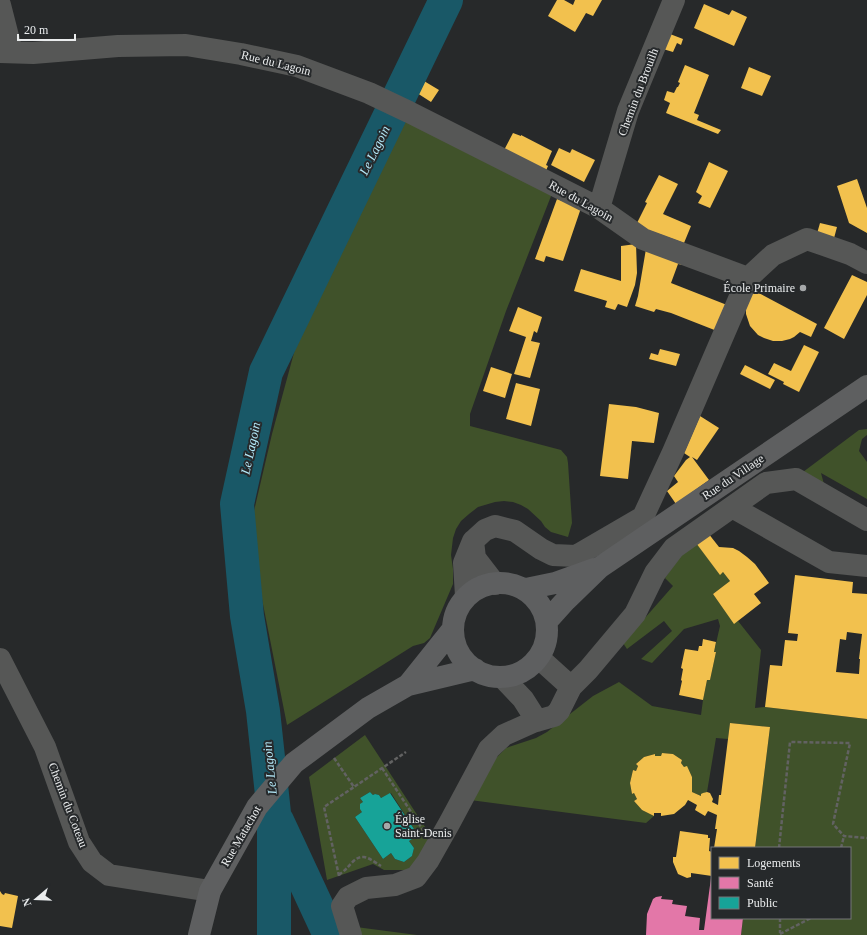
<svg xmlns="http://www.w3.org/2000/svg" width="867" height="935" font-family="Georgia,serif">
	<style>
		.green { fill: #40522a; fill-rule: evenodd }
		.homes { fill: #f2c14e; fill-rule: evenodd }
		.health { fill: #e377a8 }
		.public { fill: #17a398 }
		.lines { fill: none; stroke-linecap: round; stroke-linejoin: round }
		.river { stroke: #195867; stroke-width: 34 }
		.path { stroke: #626262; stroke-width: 2.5; stroke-dasharray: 4 2; stroke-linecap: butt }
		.minor { stroke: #565756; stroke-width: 22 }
		.major { stroke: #5e5f60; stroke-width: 22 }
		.poi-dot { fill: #a6a8a9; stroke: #26292b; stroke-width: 1.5 }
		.labels { text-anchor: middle; stroke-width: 4; stroke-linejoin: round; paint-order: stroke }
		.street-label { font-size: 12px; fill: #eaeced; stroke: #26292b }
		.poi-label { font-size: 12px; fill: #eaeced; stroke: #26292b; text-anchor: end }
		.water-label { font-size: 13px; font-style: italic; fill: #b5ebfb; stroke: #26292b }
	</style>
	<rect width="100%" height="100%" fill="#27292a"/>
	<path class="green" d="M402,116L553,191L506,311L470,414V426L561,450L567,457L568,463L572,523L568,537L551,532L545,527L541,521L528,509L521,505L513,502L504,501L495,502L478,507L469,514L461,521L456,529L453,538L451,555L453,569V584L430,638L424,643L413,646L287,725L256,569L254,511L272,434L295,349L322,289L348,237Z
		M867,429V435L862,439L859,451L867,462V499L821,473L825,488L803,472L859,430Z
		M696,543L720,574L723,572L730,581L713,594L734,623L738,621L761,650L755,708L765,707L867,719V935H741L743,918H850V848H755L770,727L730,723L728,739L716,738L707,792C704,793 702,793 701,796L692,792V777L687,767H684L681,763L682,760L673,754L662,753L661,756H655V754L644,757L636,764L638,766L636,771L633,770L630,783L632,794L634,793L637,799L634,801L642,810L654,816L646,823L470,800L495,759L506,748L536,738L547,732L593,696L619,682L652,706L701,715L703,700L707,680H710L716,652H714L720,626L718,619L684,629L652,663L641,659L672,631L664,621L627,649L623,643L673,586L665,578L680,556Z
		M365,735L429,833L423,857L407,870H384L373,864L327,880L309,777ZM370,792L373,795L375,794L379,795L381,798L391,793L418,835L409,841L414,848L412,856L404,862L395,859L391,853L383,859L355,817L362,812L363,802L360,798Z
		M356,927L417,935H359Z"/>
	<path class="homes" d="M557,0H564L573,5L575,0H602L593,16L586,13L575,32L548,16Z
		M704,4L729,15L732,10L747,17L734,46L694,28Z
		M670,34L683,39L681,45L677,43L673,52L663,49Z
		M685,65L709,75L694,113L699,115L697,120L721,130L718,134L666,113L670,103L664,100L667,91L674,93L677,87H678L680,83L678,82Z
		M749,67L771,76L762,96L741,88Z
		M424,81L439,90L431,102L417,93Z
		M513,133L521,136V135L552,151L546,165L548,166L544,175L502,154Z
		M559,148L570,153L572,149L595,160L584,182L551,165Z
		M709,162L728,171L710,208L698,203L702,196L696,192Z
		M659,175L678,184L663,214L691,226L684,243L648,230L637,223L647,203L645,202Z
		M857,179L867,208V233L849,223L837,186Z
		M557,199L581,208L563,261L546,256L544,262L535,259Z
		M820,223L837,227L833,242L816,237Z
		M647,243L683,265L678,264L671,283L727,305L717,331L671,313L656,309L654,312L635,306L638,296Z
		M636,244L637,273L635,285L627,307L618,304L615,310L605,307L607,301L574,291L581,269L621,281V246Z
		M852,275L867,282V295L844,339L824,328Z
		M753,290L817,324L811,337L800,332L794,337L790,339L782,341H773L764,338L758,335L750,326L746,314V305Z
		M518,307L542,317L537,333L534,331L531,341L540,343L530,378L514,374L526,337L509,331Z
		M804,345L819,352L799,392L783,384L784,382L768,374L774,363L791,371Z
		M660,349L680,354L676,366L649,359L651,353L658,355Z
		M745,365L775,380L770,389L740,374Z
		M491,367L512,374L505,398L483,391Z
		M516,383L540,389L531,426L506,419Z
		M609,404L636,407L659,413L654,443L632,441L628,479L600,476Z
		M700,416L719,428L697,460L692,457L709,480L676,504L667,491L678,482L674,476L686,460L690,457L684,453Z
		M708,533L719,547L733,548L739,551L747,557L755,564L769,583L754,594L761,603L734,624L713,594L730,581L723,572L720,575L696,543Z
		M795,575L853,582L852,593L867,594V719L765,707L770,665L782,666L785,640L797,641L798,634L788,633ZM847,632L862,634L859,659H860L859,674L836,672L840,639L846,640Z
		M703,639L716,642L714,652H716L710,680H707L703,700L679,695L682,681L681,680L683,669L681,668L685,649L698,651L699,646H702Z
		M730,723L770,727L755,848H714L717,829H715L717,815L708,811L705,816L695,810L697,805L688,800L685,805L674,814L661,816V813H654V816L642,810L634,801L637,799L634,793L632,794L630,783L633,770L636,771L638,766L636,764L644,757L655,754V756H661L662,753L673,754L682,760L681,763L684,767L687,766L692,777V792L701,796V794L703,793L707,792L710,793L713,799L712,802L718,805L719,795H721Z
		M680,831L708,835V838H710L709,851L712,852V876L691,873V877L687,878L678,874L673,862V857H676Z
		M0,891L2,894L4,895L5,893L18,896L12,928L0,926Z"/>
	<path class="health" d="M711,878H712V918H743L741,935H646L647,914L653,899L656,897L662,896L661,899L673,900L672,904L687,906L685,916L700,918L699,930H704Z"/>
	<path class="public" d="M370,792L373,795L375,794L379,795L381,798L390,793L418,835L409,841L414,848L412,856L404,862L395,859L391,853L383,859L355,817L362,812L360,809V804L363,802L360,798Z"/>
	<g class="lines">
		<path class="river" d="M277,821L330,935
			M274,935V813L263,711L247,616L237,504L266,372L446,0"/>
		<path class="path" d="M334,758L354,787L406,752
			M382,768L423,830
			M779,848L790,742L850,743L833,824L844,836L867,838
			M841,848L844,836
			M339,875C341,873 344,871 346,869C351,864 356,856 364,857C370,858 376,863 381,866
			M339,876L324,807L354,787
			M780,918V933
			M780,934L811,918"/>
		<path class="minor" d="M0,5L12,52
			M0,52L33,53L118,46L186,45L241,54L297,66L369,93L409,112L599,208L643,239L748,278
			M599,208L628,111L674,0
			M732,507L829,562L867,566
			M473,541L475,558L495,584
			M466,596L464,563L473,541L485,530L495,526L515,531L541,549L553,555L576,556L643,517L673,452L748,278L773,255L807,239L850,254L867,263
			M539,658L571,687
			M0,659L45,747L79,842L92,862L109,875L210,891
			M503,678L523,699L537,721
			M351,935L342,906L348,897L366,888L395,885L416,877L428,861L450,822L489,749L504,735L533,722L554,716L559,711L571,687L588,670L635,614L655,573L674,548L766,483L796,479L867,520"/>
		<path class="major" d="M453 630a47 47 0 1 1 94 0a47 47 0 1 1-94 0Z
			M526,589L555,583L594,569
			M548,620L566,600L599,568L867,386
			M408,685L452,630
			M199,935L210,891L257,807L294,763L368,708L408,685L475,669"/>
	</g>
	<g class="poi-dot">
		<circle cx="803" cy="288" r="4"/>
		<circle cx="387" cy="826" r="4"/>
	</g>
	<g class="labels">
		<g class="street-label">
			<text transform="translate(276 63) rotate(14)" y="4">Rue du Lagoin</text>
			<text transform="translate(638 92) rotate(-69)" y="4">Chemin du Brouilh</text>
			<text transform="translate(581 201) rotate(29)" y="4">Rue du Lagoin</text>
			<text transform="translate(733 477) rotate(-34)" y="4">Rue du Village</text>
			<text transform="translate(68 805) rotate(69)" y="4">Chemin du Coteau</text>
			<text transform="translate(241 836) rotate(-60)" y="4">Rue Matachot</text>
		</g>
		<g class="poi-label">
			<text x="795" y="292">École Primaire</text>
			<text x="395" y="823" text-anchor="start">Église<tspan x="395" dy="14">Saint-Denis</tspan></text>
		</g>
		<g class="water-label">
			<text transform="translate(374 150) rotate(-64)" y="5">Le Lagoin</text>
			<text transform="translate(250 448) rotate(-78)" y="5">Le Lagoin</text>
			<text transform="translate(269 768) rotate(-96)" y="5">Le Lagoin</text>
		</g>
	</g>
	<rect x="711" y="847" width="140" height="72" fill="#26292b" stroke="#747779"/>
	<rect x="719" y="857" width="20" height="12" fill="#f2c14e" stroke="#747779"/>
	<text x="747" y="867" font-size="12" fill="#eaeced">Logements</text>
	<rect x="719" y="877" width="20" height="12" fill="#e377a8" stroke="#747779"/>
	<text x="747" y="887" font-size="12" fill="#eaeced">Santé</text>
	<rect x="719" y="897" width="20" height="12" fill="#17a398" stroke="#747779"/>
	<text x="747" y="907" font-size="12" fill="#eaeced">Public</text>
	<g transform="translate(36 899) rotate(251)" stroke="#26292b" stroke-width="3" paint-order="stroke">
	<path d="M0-3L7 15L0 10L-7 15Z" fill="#eaeced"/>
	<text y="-6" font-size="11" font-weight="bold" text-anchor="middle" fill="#eaeced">N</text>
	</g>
	<path d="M18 34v6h57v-6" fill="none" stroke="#eaeced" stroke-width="2"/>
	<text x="24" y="34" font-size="12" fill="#eaeced" stroke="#26292b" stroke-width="3" paint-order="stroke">20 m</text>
</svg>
